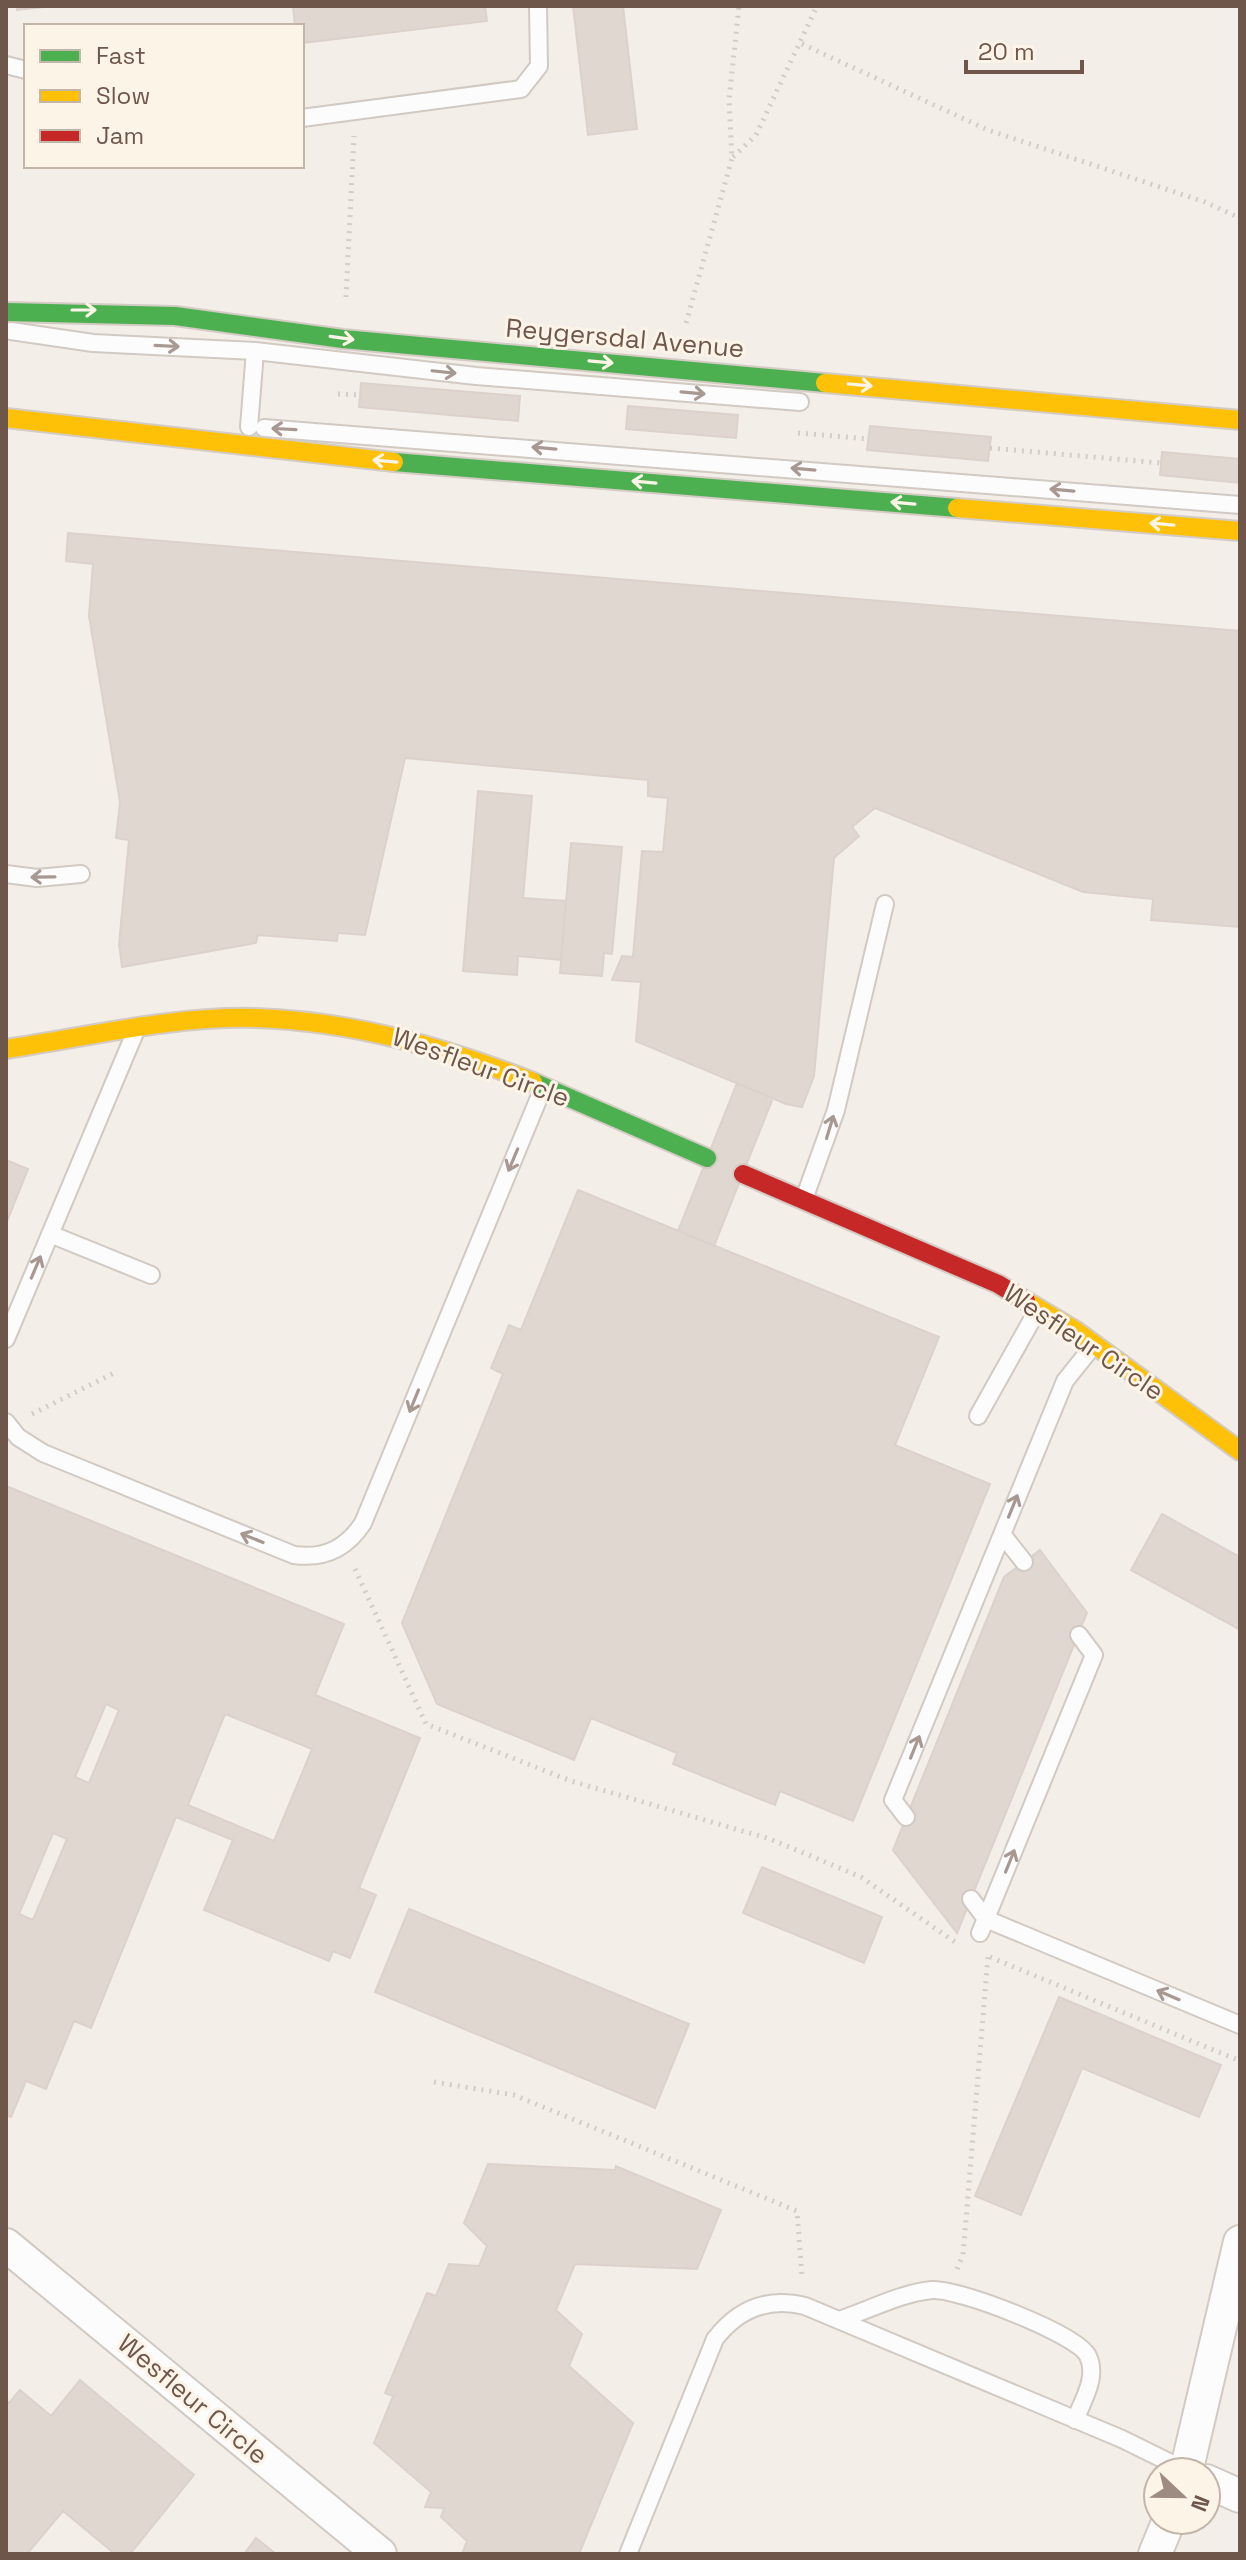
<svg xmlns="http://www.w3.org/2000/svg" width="1246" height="2560" font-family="'Space Grotesk',sans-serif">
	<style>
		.building { fill: #e0d7d0; stroke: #dcd1cb; stroke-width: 2; fill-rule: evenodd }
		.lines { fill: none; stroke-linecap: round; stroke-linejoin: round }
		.lane-casing { stroke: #d1cac3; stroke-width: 20 }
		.street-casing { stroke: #d1cac3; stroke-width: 36 }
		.fast-casing { stroke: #d3cbc4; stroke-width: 22 }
		.slow-casing { stroke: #d3cbc4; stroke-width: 22 }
		.jam-casing { stroke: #d3cbc4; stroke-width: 22 }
		.path { stroke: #d3ccc7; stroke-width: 5; stroke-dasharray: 2 6; stroke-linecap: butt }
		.lane { stroke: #fdfcfc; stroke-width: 16 }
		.street { stroke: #fdfcfc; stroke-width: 32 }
		.fast { stroke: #4caf50; stroke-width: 18 }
		.slow { stroke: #ffc107; stroke-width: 18 }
		.jam { stroke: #c62828; stroke-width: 18 }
		.oneway { stroke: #fdf4e8 }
		.oneway2 { stroke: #a89892 }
		.labels { text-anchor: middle; stroke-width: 6; stroke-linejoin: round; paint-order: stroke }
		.street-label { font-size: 26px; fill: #6f564b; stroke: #fdf4e8 }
	</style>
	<rect width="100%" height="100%" fill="#f4eee8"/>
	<path class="building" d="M17,6H53L17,10Z
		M293,6H485L487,21L302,43V26H295Z
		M573,6H623L637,129L588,135Z
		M361,383L520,396L518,421L359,407Z
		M628,406L738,415L736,438L626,429Z
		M870,426L991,437L988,461L867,450Z
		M1162,452L1240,459V483L1160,475Z
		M68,533L1240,631V927L1151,920L1153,899L1083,892L875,808L852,827L859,836L834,858L814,1076L802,1107L786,1104L636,1041L641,982L612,980L622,956L633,957L642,851L663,852L668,798L648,796V780L405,758L365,935L338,933L337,941L258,935L256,943L122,967L119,944L129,840L116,838L120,802L89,616L93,564L66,561Z
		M478,791L532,796L523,898L566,901L561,960L518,956L517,975L463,971Z
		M571,843L622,847L612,954L604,953L602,976L560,973Z
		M737,1083L773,1098L714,1246L678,1231Z
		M6,1160L28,1169L6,1224Z
		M578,1190L939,1337L895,1445L990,1484L853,1821L780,1791L775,1805L673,1764L677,1753L591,1718L574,1760L437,1704L402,1623L503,1374L491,1368L509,1325L521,1330Z
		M6,1486L344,1624L315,1695L420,1738L359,1888L376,1895L350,1958L333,1951L329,1961L204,1910L233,1840L176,1817L91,2028L74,2021L46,2089L26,2081L11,2117L6,2115ZM106,1704L119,1710L89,1783L75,1777ZM225,1714L312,1749L274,1841L188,1805ZM53,1833L67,1839L33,1920L19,1914Z
		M1162,1514L1240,1557V1622L1237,1628L1131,1570Z
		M1040,1550L1087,1613L957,1933L893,1850L1004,1577Z
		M762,1867L882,1917L864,1963L743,1913Z
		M409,1909L689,2024L655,2108L375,1992Z
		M1059,1997L1221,2065L1199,2117L1082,2068L1021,2215L975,2196Z
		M488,2164L615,2170L616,2166L721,2210L697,2269L575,2264L556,2310L582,2334L569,2366L633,2423L579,2554H462L467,2541L441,2517L444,2508L425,2507L431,2492L374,2443L393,2396L385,2393L427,2293L436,2296L449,2264L479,2266L487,2246L464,2223Z
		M80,2380L194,2475L130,2554H115L63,2511L27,2554H6V2400L9,2403L20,2390L51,2416Z
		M256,2538L276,2554H244Z"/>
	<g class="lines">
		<defs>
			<path id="lane" d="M6,65L26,70
				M302,118L521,89L539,66L538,6
				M11,331L93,343L255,351L476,376L800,402
				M249,427L255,351
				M264,428L1240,505
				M6,874L37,878L81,874
				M804,1199L836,1110L885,904
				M50,1234L151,1275
				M6,1339L134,1035
				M978,1416L1038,1309
				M6,1422L18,1437L43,1453L294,1555C324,1559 346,1549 363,1523L543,1088
				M1002,1534L1024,1562
				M906,1817L893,1800L1065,1381L1093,1346
				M971,1899L986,1919L1240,2025
				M980,1933L1094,1655L1079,1635
				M839,2320C869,2310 901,2293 932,2290C958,2288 1077,2334 1088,2356C1098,2377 1083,2400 1075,2420
				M628,2554L715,2339C738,2309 768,2297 805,2306L1122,2439L1187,2471"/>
			<path id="street" d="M6,2245L380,2554
				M1186,2472L1240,2242
				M1206,2481L1240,2496
				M1155,2554L1169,2520"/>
			<path id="fast" d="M6,312L175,316L343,339L825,383
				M394,462L957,508
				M533,1082L707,1158"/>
			<path id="slow" d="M825,383L1240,420
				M6,418L394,462
				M957,508L1240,531
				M6,1049C88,1037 171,1016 255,1018C352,1021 443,1047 533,1082
				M1026,1301L1076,1331L1240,1451"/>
			<path id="jam" d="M743,1174L998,1284L1026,1301"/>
		</defs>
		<use href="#lane" class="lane-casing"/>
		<use href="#street" class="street-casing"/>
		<use href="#fast" class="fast-casing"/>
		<use href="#slow" class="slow-casing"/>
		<use href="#jam" class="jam-casing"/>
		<path class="path" d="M802,44L988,130L1205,202L1240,218
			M733,157L756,135L817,6
			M346,297L354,136
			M686,323L732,158L729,100L739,6
			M338,394L360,395
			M798,433L869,439
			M990,448L1161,463
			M32,1414L116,1372
			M355,1569L426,1724L571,1781L770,1839L861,1877L955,1942
			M990,1957L1240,2061
			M434,2082L514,2095L797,2211L802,2277
			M957,2269L963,2255L988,1957"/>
		<use href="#lane" class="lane"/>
		<use href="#street" class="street"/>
		<use href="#fast" class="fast"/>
		<use href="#slow" class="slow"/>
		<use href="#jam" class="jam"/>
	</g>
	<defs><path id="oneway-shaft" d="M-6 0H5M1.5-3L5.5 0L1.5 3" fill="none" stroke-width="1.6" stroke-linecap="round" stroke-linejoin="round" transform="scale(2)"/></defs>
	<g class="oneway">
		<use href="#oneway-shaft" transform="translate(84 310)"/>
		<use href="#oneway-shaft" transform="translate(342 338) rotate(8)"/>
		<use href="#oneway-shaft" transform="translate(601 362) rotate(5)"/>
		<use href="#oneway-shaft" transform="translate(860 385) rotate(5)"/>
		<use href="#oneway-shaft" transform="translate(385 461) rotate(-175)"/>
		<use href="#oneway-shaft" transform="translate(644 482) rotate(-175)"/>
		<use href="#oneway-shaft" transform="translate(903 503) rotate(-175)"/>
		<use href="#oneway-shaft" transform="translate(1162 524) rotate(-175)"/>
	</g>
	<g class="oneway2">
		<use href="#oneway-shaft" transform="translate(167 346) rotate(3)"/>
		<use href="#oneway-shaft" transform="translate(444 372) rotate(6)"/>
		<use href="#oneway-shaft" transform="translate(693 393) rotate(5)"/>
		<use href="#oneway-shaft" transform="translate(284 429) rotate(-177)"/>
		<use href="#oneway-shaft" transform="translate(544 448) rotate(-175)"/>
		<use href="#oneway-shaft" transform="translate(803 469) rotate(-175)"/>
		<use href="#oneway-shaft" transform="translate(1062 490) rotate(-175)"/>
		<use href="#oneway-shaft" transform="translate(43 877) rotate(179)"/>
		<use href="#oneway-shaft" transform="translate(830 1127) rotate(-73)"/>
		<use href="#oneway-shaft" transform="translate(513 1160) rotate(113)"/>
		<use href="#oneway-shaft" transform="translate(36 1267) rotate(-67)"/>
		<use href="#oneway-shaft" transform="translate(414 1401) rotate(112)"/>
		<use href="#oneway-shaft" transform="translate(1013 1506) rotate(-68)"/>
		<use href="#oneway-shaft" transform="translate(252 1538) rotate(-158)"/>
		<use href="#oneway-shaft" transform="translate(915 1747) rotate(-68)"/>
		<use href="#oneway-shaft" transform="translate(1010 1861) rotate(-68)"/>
		<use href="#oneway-shaft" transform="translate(1168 1995) rotate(-157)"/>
	</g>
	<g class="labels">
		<g class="street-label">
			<text transform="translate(625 338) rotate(5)" y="9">Reygersdal Avenue</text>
			<text transform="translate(481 1067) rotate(20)" y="9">Wesfleur Circle</text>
			<text transform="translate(1084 1342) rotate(34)" y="9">Wesfleur Circle</text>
			<text transform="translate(193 2399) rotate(40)" y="9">Wesfleur Circle</text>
		</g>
	</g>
	<rect width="1246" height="2560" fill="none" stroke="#6f564b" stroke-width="16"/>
	<rect x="24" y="24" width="280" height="144" fill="#fdf4e8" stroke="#c4b5a9" stroke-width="2"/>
	<rect x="40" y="50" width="40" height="12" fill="#4caf50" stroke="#c4b5a9" stroke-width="2"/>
	<text x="96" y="64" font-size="24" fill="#6f564b">Fast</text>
	<rect x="40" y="90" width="40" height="12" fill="#ffc107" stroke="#c4b5a9" stroke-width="2"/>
	<text x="96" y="104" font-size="24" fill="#6f564b">Slow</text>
	<rect x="40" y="130" width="40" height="12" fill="#c62828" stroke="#c4b5a9" stroke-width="2"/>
	<text x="96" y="144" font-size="24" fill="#6f564b">Jam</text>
	<g transform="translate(1182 2496) rotate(112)"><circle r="38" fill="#fdf4e8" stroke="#c4b5a9" stroke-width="2"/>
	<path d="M0-6L14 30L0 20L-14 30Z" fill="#9e8b82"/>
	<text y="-12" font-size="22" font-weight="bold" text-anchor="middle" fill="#6f564b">N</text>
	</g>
	<path d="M966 60v12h116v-12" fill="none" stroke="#6f564b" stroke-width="4"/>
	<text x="978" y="60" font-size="24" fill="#6f564b" stroke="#fdf4e8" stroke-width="6" paint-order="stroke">20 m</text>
</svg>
